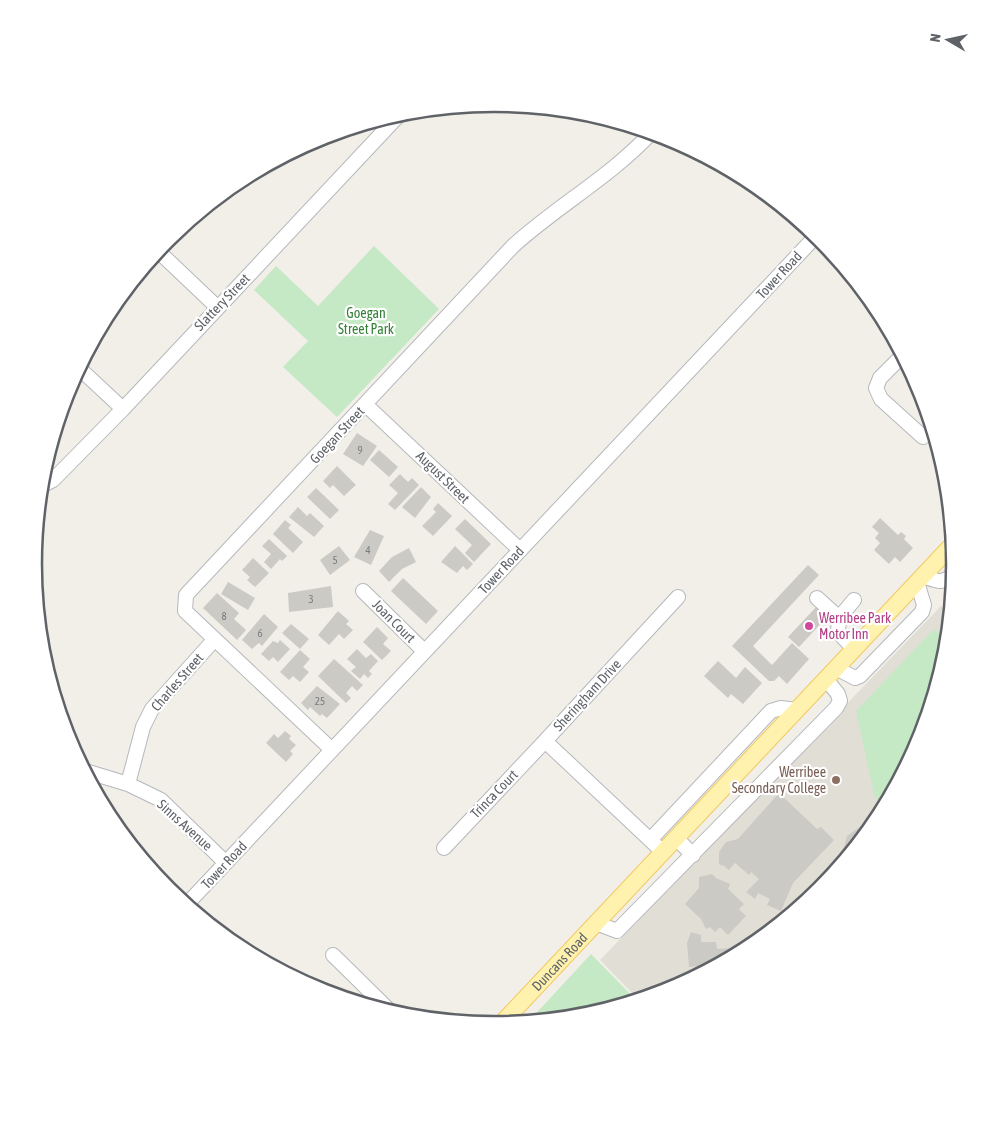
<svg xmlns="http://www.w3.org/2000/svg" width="988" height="1128" font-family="'Asap Condensed',sans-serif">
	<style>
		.education { fill: #e1ded6 }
		.green { fill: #c5e8c5 }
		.building { fill: #cccac5 }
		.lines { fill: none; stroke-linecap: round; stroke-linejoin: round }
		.minor-casing { stroke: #b5b8bc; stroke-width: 16 }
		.major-casing { stroke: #f2c960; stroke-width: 18 }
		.minor { stroke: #fff; stroke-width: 14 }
		.major { stroke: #fff2af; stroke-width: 16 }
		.hotel-dot { fill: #d1479c; stroke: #fff; stroke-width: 2 }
		.education-dot { fill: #8d6e63; stroke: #fff; stroke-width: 2 }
		.labels { text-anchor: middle; stroke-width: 4.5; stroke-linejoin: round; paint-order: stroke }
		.number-label { font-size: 11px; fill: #7a7d7f }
		.street-label { font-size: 14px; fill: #5f6368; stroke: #fff }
		.park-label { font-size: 14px; fill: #348238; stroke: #fff }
		.hotel-label { font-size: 14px; fill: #b23c85; stroke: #fff; text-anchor: start }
		.education-label { font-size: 14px; fill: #785e54; stroke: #fff; text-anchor: end }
		.rim { fill: none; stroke: #5f6368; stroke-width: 2.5 }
	</style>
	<rect width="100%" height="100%" fill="#f1efe8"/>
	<path class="education" d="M941,606L949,615L945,654L919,740L877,820L819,890L749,947L670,989L638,999L600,960Z"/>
	<path class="green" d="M374,246L439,309L337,417L283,367L308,341L254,290L276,266L318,306Z
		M934,629L947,641L945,654L919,740L883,808L874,794L856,711Z
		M591,954L636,1000L584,1015L529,1021Z"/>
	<path class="building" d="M357,433L377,446L363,466L343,454Z
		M379,450L398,467L389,477L370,460Z
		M337,466L356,485L344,496L333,485L330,488L323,481Z
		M400,474L408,482L412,478L419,485L395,510L388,504L398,493L389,485Z
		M421,487L431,497L415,518L402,507Z
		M316,488L339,510L330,519L307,497Z
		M438,503L452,516L433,536L422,526L436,512L433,509Z
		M298,507L307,516L310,513L324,526L314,537L289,517Z
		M880,518L898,535L901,532L906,536L904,539L913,548L900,562L895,557L889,564L874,550L880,543L875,538L879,533L872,527Z
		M465,519L491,544L474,562L465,553L472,545L455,529Z
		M285,520L291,525L288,528L303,542L293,553L273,534Z
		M370,530L384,536L371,565L354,557Z
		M269,539L287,556L282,561L280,559L271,569L264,562L271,554L262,546Z
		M339,546L350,560L330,575L320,560Z
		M455,546L473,564L467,570L463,566L457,573L441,562Z
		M409,548L416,562L402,569L389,582L379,571L392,557Z
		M253,558L269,573L255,587L247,580L250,577L242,570Z
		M808,565L819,575L753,646L772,665L792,643L809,659L787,684L779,676L774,681H769L732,646Z
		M403,578L438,611L426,624L391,591Z
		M228,582L255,598L248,610L221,594Z
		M331,586L333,607L289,612L288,593Z
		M217,593L239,613L234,619L246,630L237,640L203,608Z
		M818,605L829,615L799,647L788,637Z
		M338,611L349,621L346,624L353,630L344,639L339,634L329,645L318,635Z
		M264,614L278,627L262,646L259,643L252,649L242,640Z
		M291,624L309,639L300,649L282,633Z
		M377,627L388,638L383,644L391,651L382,660L363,642Z
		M280,640L290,649L278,662L273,657L269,661L261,654L273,641L278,643Z
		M357,649L366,658L371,654L378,661L369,671L372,674L368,678L364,674L360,679L351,671L356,667L347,659Z
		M300,650L310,659L303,667L309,672L300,682L293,676L289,680L280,672Z
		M334,659L363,685L357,691L352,686L346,693L351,698L346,703L318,676Z
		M718,661L736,678L745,667L762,683L743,704L731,694L728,698L704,676Z
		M317,686L340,704L327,718L322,714L320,716L310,707L308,710L301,703Z
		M285,731L291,736L289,739L296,745L290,751L293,754L286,762L266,743L274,734L278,738Z
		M779,793L817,829L821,827L834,840L793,883L781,911L767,905L770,899L758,893L755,899L746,892L759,879L751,872L749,875L735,863L729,870L723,865L722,866L719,864V852L726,842L738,839Z
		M864,824H873L839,866L847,836Z
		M712,874L716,878L730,884L728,889L744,904L739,909L746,916L728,935L720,927L715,932L710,927L706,929L701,919L685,904L699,888V877Z
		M691,932L701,935V942H716L717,949L733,948V955L700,973L699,966L689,967L687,943Z"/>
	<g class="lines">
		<defs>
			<path id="minor" d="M158,251L217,307
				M902,356L880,378L876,388L881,399L923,437
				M79,368L123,409
				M366,405L520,550
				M41,486L53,480L123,409L400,114
				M923,576C937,581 942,585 953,574
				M363,591L424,651
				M817,598L839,618L838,632L854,649
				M839,618L854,600
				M836,668L855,678L860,676L922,612L924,605L917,582
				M331,749L185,611L186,595L513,246C557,206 610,177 651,133
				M85,771L128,784L161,800L226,863
				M128,784L143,727L152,709L214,640
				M676,838L693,855
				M650,840L771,711L781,708L797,710
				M444,848L545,741
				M663,852L545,741L678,597
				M187,904L816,236
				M596,923L617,931L836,708L840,701L838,694L826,679
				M333,955L391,1012"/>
			<g id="major">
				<path id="s1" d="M502,1023L952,545"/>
			</g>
		</defs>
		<use href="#minor" class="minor-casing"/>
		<use href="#major" class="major-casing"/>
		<use href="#minor" class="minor"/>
		<use href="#major" class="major"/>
	</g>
	<circle class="hotel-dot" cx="809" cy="626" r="5"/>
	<circle class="education-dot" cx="836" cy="780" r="5"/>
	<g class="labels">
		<g class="number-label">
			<text x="360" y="454">9</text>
			<text x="368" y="554">4</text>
			<text x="335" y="564">5</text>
			<text x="311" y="603">3</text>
			<text x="224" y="620">8</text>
			<text x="260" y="637">6</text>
			<text x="320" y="705">25</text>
		</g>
		<g class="street-label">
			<text transform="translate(779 275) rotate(-47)" y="5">Tower Road</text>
			<text transform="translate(222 302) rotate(-46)" y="5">Slattery Street</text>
			<text transform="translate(337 435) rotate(-47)" y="5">Goegan Street</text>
			<text transform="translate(443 477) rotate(44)" y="5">August Street</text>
			<text transform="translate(501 570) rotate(-47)" y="5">Tower Road</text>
			<text transform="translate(394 621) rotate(45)" y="5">Joan Court</text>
			<text transform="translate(177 682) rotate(-49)" y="5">Charles Street</text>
			<text transform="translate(587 695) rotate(-47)" y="5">Sheringham Drive</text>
			<text transform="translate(494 794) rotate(-46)" y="5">Trinca Court</text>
			<text transform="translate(185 825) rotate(42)" y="5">Sinns Avenue</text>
			<text transform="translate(224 865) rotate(-47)" y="5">Tower Road</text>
			<text dy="5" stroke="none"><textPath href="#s1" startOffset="84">Duncans Road</textPath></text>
		</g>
		<g class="park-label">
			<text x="366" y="318">Goegan<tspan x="366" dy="16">Street Park</tspan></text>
		</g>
		<g class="hotel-label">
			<text x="819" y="623">Werribee Park<tspan x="819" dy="16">Motor Inn</tspan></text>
		</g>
		<g class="education-label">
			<text x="826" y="777">Werribee<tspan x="826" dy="16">Secondary College</tspan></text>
		</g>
	</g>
	<path d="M0 0H988V1128H0ZM42 564a452 452 0 1 1 904 0a452 452 0 1 1-904 0Z" fill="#fff" fill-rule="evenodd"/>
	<path class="rim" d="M42 564a452 452 0 1 1 904 0a452 452 0 1 1-904 0Z"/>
	<g transform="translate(948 40) rotate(279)" stroke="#ffffff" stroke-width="4" paint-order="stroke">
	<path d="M0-4L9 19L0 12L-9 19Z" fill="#5f6368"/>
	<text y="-8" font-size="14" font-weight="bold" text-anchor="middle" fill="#5f6368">N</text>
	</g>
</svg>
